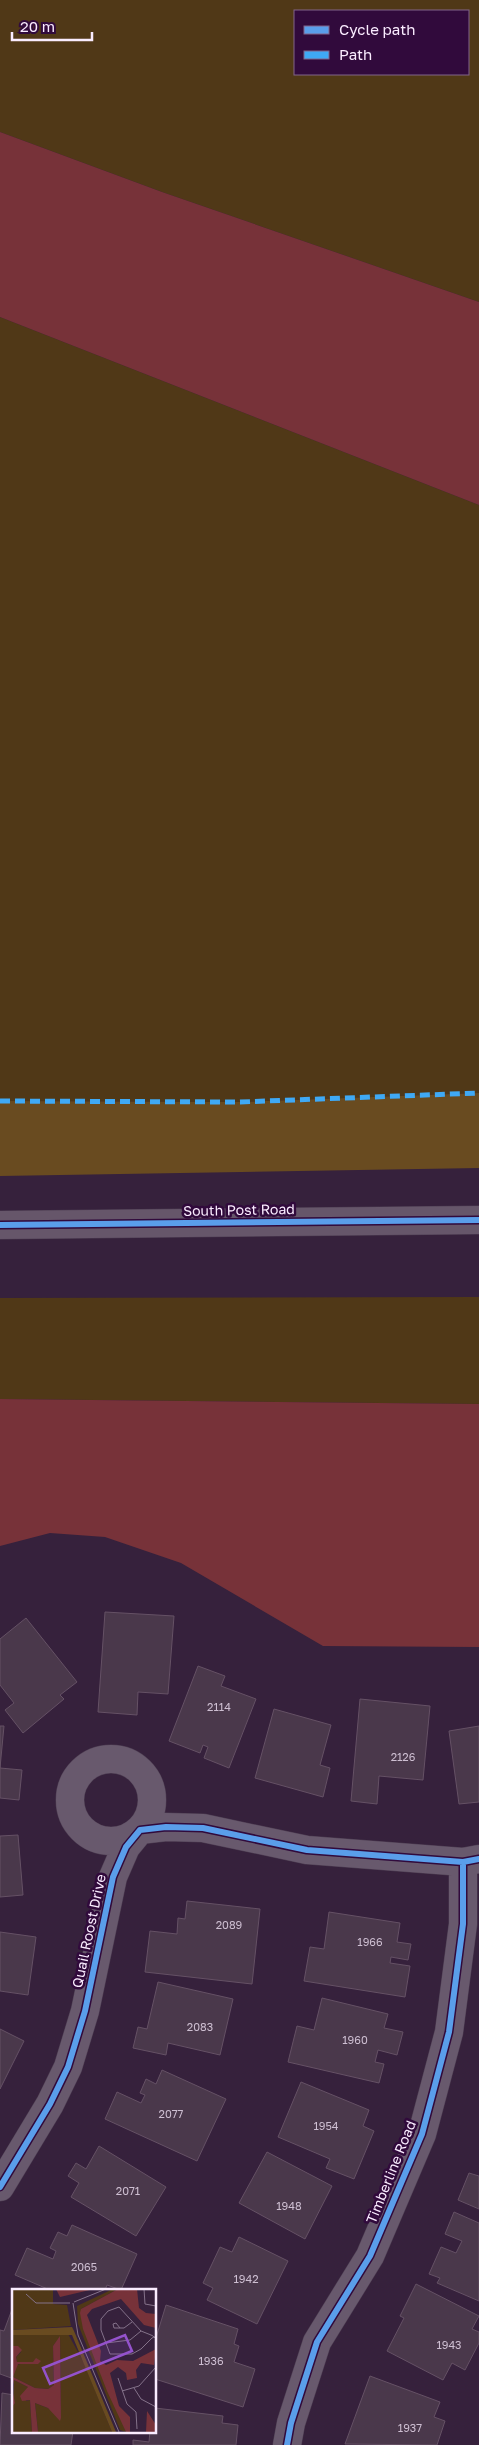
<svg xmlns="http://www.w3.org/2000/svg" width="479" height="2445" font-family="'Golos Text',sans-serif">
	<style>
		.green { fill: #503817; fill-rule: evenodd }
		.forest { fill: #694b20 }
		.water { fill: #773239 }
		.building { fill: #4a384b; stroke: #655165 }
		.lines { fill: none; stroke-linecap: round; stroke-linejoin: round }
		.street-casing { stroke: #4d3d52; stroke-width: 29 }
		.secondary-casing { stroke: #4d3d52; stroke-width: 29 }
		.street { stroke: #68596d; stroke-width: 28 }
		.secondary { stroke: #66566a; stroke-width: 28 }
		.quiet { stroke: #3fa9f5; stroke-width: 5; stroke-dasharray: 10 5; stroke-linecap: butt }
		.cycleway-casing { stroke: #310a3c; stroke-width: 9 }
		.cycleway { stroke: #5a9eea; stroke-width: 6 }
		.labels { text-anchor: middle; stroke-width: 5; stroke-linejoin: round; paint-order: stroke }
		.number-label { font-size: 11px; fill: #cebfd2 }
		.street-label { font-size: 14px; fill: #faecff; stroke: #310a3c }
		.inset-road { fill: none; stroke: #84728a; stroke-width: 1 }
		.view { fill: #9452cc; fill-opacity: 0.15; stroke: #9452cc; stroke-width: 2.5 }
		.inset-edge { fill: none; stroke: #faecff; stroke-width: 2.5 }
	</style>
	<rect width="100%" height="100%" fill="#36213c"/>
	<path class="green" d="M0,0H479V302L162,192L0,132ZM295,11H468V74H295Z
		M0,317L479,505V1093L240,1102L0,1101Z
		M479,1297V1404L0,1399V1298Z"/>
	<path class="forest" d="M479,1093V1168L0,1176V1101L240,1102Z"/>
	<path class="water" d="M0,132L162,192L479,302V505L0,317Z
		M0,1399L479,1404V1647L323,1646L181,1563L105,1537L50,1533L0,1546Z"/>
	<path class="building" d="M105,1612L174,1616L168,1694L138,1692L137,1715L98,1712Z
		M26,1618L77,1682L60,1695L64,1699L23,1733L5,1710L14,1703L0,1685V1639Z
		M198,1666L225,1676L221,1686L256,1699L229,1768L204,1758L208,1747L203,1745L200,1753L169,1741Z
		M360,1699L430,1706L423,1780L379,1776L377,1804L351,1801Z
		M274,1709L331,1725L320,1765L330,1768L323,1797L255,1778Z
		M0,1726H4L0,1768L22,1770L19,1800L0,1798Z
		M479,1726V1802L459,1804L449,1731Z
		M18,1835L23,1895L0,1897V1836Z
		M187,1901L260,1909L252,1984L145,1972L150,1931L177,1934L178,1918L185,1919Z
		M329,1912L400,1923L397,1942L411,1944L408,1960L391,1957L390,1963L410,1966L405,1997L304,1981L310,1947L324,1949Z
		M0,1932L36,1937L28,1995L0,1991Z
		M158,1982L233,1999L220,2055L168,2043L166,2055L133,2048L138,2027L147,2029Z
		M322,1998L388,2014L384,2028L403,2032L397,2055L378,2050L375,2062L384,2064L379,2083L288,2062L297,2026L314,2030Z
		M0,2029L24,2041L0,2089Z
		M162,2070L226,2099L197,2161L105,2119L117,2092L141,2103L145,2095L140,2093L146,2079L156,2084Z
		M301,2082L369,2110L363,2126L374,2131L354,2179L326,2168L330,2159L278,2137Z
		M99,2146L166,2187L136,2236L71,2197L79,2183L68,2176L76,2163L86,2169Z
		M267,2152L332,2186L305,2239L239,2203Z
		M469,2173L479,2176V2209L458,2200Z
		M454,2212L479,2223V2301L437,2283L440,2278L429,2274L441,2247L456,2253L462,2241L445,2234Z
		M72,2225L137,2254L121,2290L107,2285L105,2290H50L15,2275L27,2248L53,2259L56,2251L50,2248L58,2232L67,2236Z
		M239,2237L288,2261L257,2324L207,2300L213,2288L203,2283L220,2247L232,2252Z
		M416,2284L479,2316L472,2329L479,2332V2343L465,2370L452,2363L443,2380L387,2351L404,2318L400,2316Z
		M14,2304V2379L0,2374V2330L4,2331Z
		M166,2305L238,2329L234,2344L239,2346L234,2362L255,2369L243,2407L155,2379V2341Z
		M370,2376L440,2402L434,2417L445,2421L437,2445L345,2444Z
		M2,2393L14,2395V2431H73L71,2445H0Z
		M155,2408L223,2416L222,2423L238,2425L236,2445H133V2440L149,2442L150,2431H155Z"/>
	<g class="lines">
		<defs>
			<path id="street" d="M70 1800a41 41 0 1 1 82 0a41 41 0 1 1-82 0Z
				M0,2187L50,2104L68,2067L85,2011L113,1877L126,1847L140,1830L166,1827L203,1828L307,1850L463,1862L479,1859
				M287,2445L291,2423L317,2342L370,2256L422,2134L449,2032L463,1924V1862"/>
			<path id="secondary" d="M0,1225L479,1220"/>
		</defs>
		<use href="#street" class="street-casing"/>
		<use href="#secondary" class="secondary-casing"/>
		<use href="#street" class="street"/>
		<use href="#secondary" class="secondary"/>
		<path class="quiet" d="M0,1101L240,1102L479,1093"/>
		<defs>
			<path id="cycleway" d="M0,1225L479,1220
				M0,2187L50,2104L68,2067L85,2011L113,1877L126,1847L140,1830L166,1827L203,1828L307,1850L463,1862L479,1859
				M287,2445L291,2423L317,2342L370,2256L422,2134L449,2032L463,1924V1862"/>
		</defs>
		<use href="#cycleway" class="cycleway-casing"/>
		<use href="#cycleway" class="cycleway"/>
	</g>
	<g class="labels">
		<g class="number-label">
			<text x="219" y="1711">2114</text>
			<text x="403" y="1761">2126</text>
			<text x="229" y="1929">2089</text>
			<text x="370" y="1946">1966</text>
			<text x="200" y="2031">2083</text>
			<text x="355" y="2044">1960</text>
			<text x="171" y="2118">2077</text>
			<text x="326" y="2130">1954</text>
			<text x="128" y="2195">2071</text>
			<text x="289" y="2210">1948</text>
			<text x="84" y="2271">2065</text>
			<text x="246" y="2283">1942</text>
			<text x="449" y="2349">1943</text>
			<text x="211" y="2365">1936</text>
			<text x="410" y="2432">1937</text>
		</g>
		<g class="street-label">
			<text transform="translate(239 1210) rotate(-1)" y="5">South Post Road</text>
			<text transform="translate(89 1931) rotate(-78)" y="5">Quail Roost Drive</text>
			<text transform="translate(391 2172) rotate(-68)" y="5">Timberline Road</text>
		</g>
	</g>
	<g transform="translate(12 2289)">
		<rect width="144" height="144" fill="#36213c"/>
		<path d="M0,0H41V15L55,16L59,37L0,41ZM101,0H106L69,20L114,143L108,141L66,35L65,17ZM56,45L71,72L100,143H26L23,114L36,119L49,129L48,48L41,57L42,96L36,100L23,99L1,88L4,76L17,73H5L4,68L9,63L0,57V46ZM2,91L16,98L14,112L18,111L20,143H0Z" fill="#503817"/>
		<path d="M60,38L62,42L104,143H100L60,46H0V41Z" fill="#694b20"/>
		<path d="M44,0L57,1L82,0L48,8ZM106,0H125L127,19L134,24L144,25V39L132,36L109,10L80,20L75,26L89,62L88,72L94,76L105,71L121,72L144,60L142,76L129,74L124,81L125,89L115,91L114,84L106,78L98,84L107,117L118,128V143H114L95,102L71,40L68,24L69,20ZM48,47L49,129L48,132L36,119L23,114L26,143H20L18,111L10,112L8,107L16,98L2,91L0,100L3,114L0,118V57H6L10,61L4,68L5,73H21L24,69L29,72L26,75H6L1,88L23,99L36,100L42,96L41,57ZM135,122L144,136V143H134Z" fill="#773239"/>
		<path class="inset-road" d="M132,0L133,15L144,17M14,5L24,14H58M62,13L94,0M61,14L66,46L107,143M108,39L104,34L101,35L102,39H112L120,33M144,48H142L140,49L129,60L120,65H98L89,41V30L96,22L107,18L129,42L139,46L141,47L144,50M94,54L118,51L129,42M106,89L115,115L124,123L125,140M122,99L129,110L144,118M110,102L127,97L144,78"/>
		<path class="view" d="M113,46L120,62L38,95L31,79Z"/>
		<rect width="144" height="144" class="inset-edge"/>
	</g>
	<rect x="294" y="10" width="175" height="65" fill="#310a3c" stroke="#81648a"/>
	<rect x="304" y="26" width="25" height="8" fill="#5a9eea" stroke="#81648a"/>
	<text x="339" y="35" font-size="15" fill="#faecff">Cycle path</text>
	<rect x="304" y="51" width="25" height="8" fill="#3fa9f5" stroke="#81648a"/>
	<text x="339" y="60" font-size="15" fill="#faecff">Path</text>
	<path d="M12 32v8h80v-8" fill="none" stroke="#faecff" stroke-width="2.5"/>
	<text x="20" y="32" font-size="15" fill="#faecff" stroke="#310a3c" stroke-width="4" paint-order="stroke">20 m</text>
</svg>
